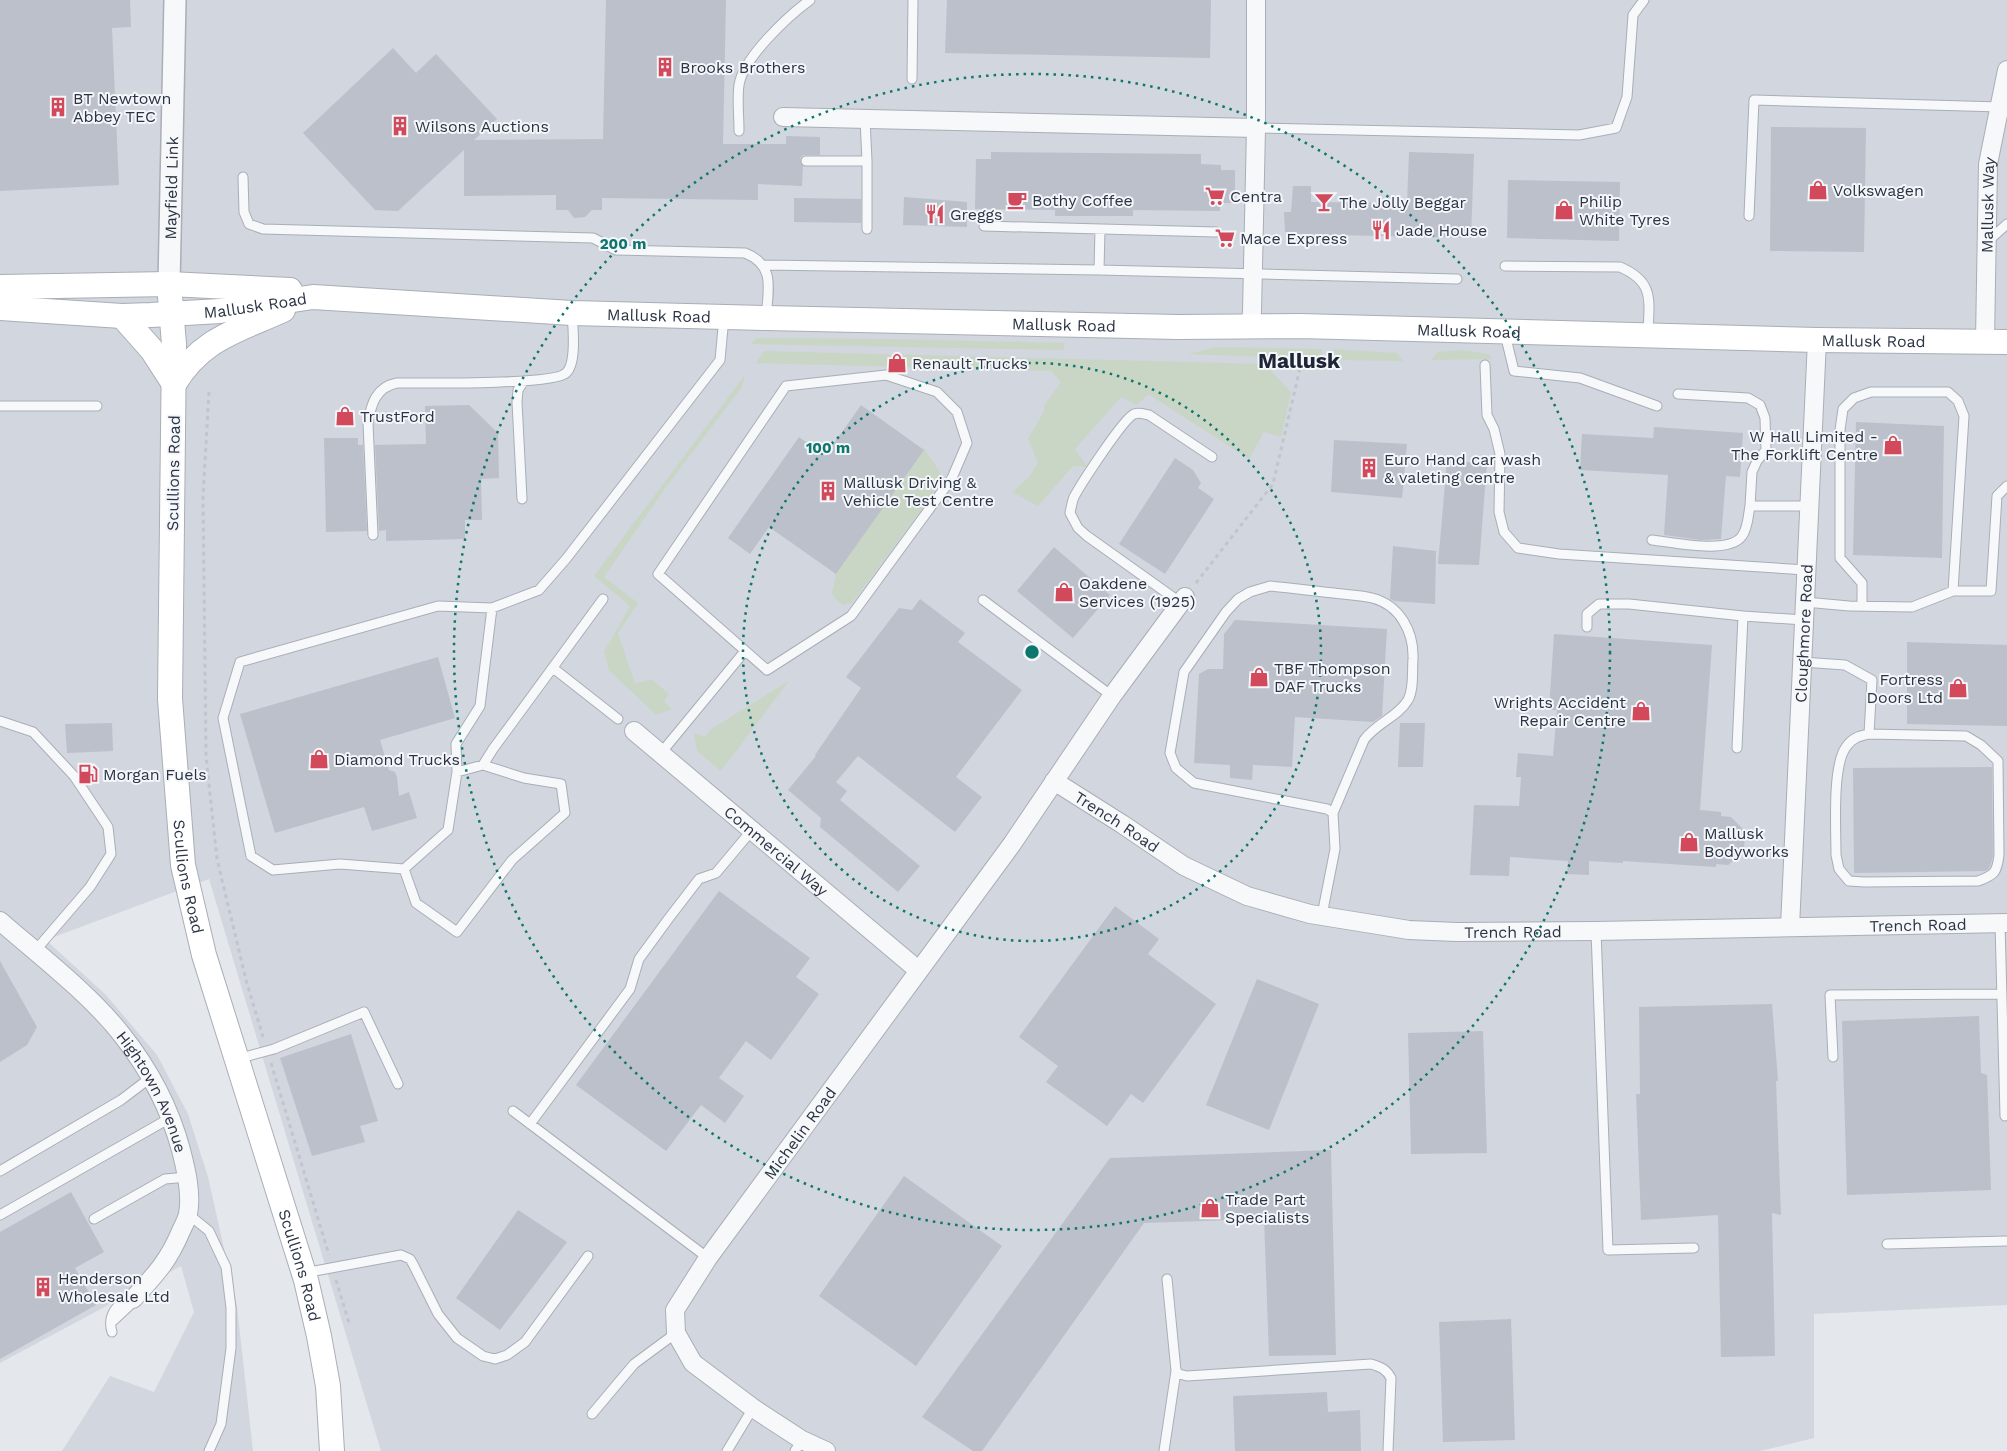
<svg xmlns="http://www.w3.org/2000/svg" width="2007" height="1451" font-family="'Work Sans',sans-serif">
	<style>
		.built { fill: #d2d6de }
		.green { fill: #c9d6c5 }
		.building { fill: #bbc0ca }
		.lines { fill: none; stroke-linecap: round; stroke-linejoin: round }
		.service-casing { stroke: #a9aeb7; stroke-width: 11 }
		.minor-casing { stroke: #a9aeb7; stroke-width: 20 }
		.tertiary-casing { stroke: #a9aeb7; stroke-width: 24 }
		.secondary-casing { stroke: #a9aeb7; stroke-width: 26 }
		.path { stroke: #c2c5cb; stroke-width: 3; stroke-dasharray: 4 4; stroke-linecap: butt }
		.service { stroke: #f7f8fa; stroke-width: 9 }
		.minor { stroke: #f7f8fa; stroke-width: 18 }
		.tertiary { stroke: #f7f8fa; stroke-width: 21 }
		.secondary { stroke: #fff; stroke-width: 24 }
		.ring { fill: none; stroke: #0f766e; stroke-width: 2.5; stroke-dasharray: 2.5 5 }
		.labels { text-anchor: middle; stroke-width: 4; stroke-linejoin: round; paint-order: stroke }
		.poi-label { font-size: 16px; fill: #2b3445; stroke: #f4f6f9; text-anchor: start }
		.street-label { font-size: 16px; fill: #2b3445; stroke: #f4f6f9 }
		.district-label { font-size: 21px; font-weight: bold; fill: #1d2536; stroke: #f4f6f9 }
		.centre { fill: #0f766e; stroke: #f4f6f9; stroke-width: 2.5 }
		.ring-label { font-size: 15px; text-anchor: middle; font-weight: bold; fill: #0f766e; stroke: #f4f6f9; stroke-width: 4; stroke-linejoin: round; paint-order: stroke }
	</style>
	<rect width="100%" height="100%" fill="#e4e7ec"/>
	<path class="built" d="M0,0H2007V1305L1814,1314V1438L1760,1451H381L209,879L46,940L106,995L157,1055L188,1114L208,1177L237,1306L253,1451H62L110,1376L154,1392L194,1312L181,1266L0,1363Z"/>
	<path class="green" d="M757,338L892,339L1065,343L1063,350L750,344Z
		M1216,347L1322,349V359L1188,354Z
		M1333,349L1397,353L1403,361L1334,360Z
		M1461,350L1489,354L1492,359L1431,360L1438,352Z
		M764,351L1265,364L1291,392L1281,437L1264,432L1249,459L1148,394L1137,405L1121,397L1075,449L1087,467L1073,466L1038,506L1012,492L1029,477L1038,463L1028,439L1044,411V406L1061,382L1051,371L756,363Z
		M745,375L742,387L666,487L604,577L638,603L618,633L635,684L652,679L669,694L664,701L672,709L656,715L609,670L604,652L630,606L594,576Z
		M924,448L941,474L936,490L852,603L843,605L836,600L832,593L836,574Z
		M789,681L721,771L697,751L694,733L705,737L711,729Z"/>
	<path class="building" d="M0,0H130L131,27L112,28L119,185L0,191Z
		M606,0H726L723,144H786V136L820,137V155H803L800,158L803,166L802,186L758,184V200L602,198V210H592L585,217L574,218L568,210H556V195L464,196V150L398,211L375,210L303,133L393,48L416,73L436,54L497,119L474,140L603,139Z
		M947,0H1211L1210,58L945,53Z
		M1771,127L1866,128L1864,252L1770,251Z
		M991,152L1201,154V164L1221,165V170H1235V203H1220V211L1133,210V216H1055V210L975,209L976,159H991Z
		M1409,152L1474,154L1471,238L1291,234L1290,232H1285L1284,212H1291L1293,186H1311V202L1407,203Z
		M1508,180L1620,182L1619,241L1507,238Z
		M904,197L967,202V227L903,225Z
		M794,198L861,199V223L794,222Z
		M469,405L498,433L499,478L481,479L482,520H465V539L386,541V530L379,531L375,445L426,444L425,406Z
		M861,405L924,450L836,574L769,527L750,554L728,538L799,437L825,456Z
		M1856,422L1944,426L1942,558L1853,555Z
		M1654,427L1743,433L1740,477L1726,476L1721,539L1700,540L1664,535L1668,475L1580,470L1582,434L1653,438Z
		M324,438H358V445H363L367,531L326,532Z
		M1334,440L1407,444L1402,498L1331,492Z
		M1175,458L1193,470L1201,483L1198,488L1214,499L1165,574L1119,544Z
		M1447,461L1487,463L1479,565L1438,564Z
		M1393,546L1436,551L1435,604L1394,601L1390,599Z
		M1054,547L1110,595L1073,638L1017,591Z
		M920,599L965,633L958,642L1022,690L956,777L982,797L955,832L858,756L836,782L847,791L840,800L920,866L898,892L820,827L821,818L788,790L816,756L815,755L861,688L846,677L899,608L912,610Z
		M1235,620L1387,629L1382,716L1373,722L1295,717L1292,767L1253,765L1252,780L1230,778V765L1194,763L1199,674L1208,669H1223L1224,634Z
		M1554,634L1712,645L1700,810L1721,812V816L1731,817L1745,831L1744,852L1728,865L1716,864V867L1623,861V863L1589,861V875L1567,874L1568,861L1510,857L1509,876L1470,875L1474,805L1519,806L1521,777H1516L1518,753L1553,756L1557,710H1549Z
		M1907,642L2007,645V726L1907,724Z
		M438,657L455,718L380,740L389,770L395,772L397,777L399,796L409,792L417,818L372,831L364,807L275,833L240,714Z
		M112,723L113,751L67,753L65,724Z
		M1400,723H1425L1423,767H1398Z
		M1992,767L1993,855L1991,864L1988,870L1985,871L1854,873L1853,768Z
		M719,891L810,958L796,977L819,994L771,1060L746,1041L719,1078L744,1096L725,1123L701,1105L666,1151L576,1085Z
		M1115,906L1159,939L1148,954L1216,1004L1143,1103L1131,1094L1107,1126L1046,1082L1058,1066L1019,1037Z
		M0,961L37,1027L27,1045L0,1062Z
		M1257,979L1319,1004L1269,1130L1206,1105Z
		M1772,1004L1778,1081H1776L1781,1215L1772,1213L1775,1356L1721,1357L1718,1215L1641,1220L1636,1094H1640L1639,1007Z
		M1979,1016L1981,1073L1987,1075L1991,1190L1847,1195L1842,1021Z
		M1483,1031L1487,1153L1411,1154L1408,1033Z
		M351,1034L378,1121L360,1126L365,1142L312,1156L280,1058Z
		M1331,1150L1336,1355L1269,1356L1264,1219L1144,1223L982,1451H973L922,1417L1110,1158Z
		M904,1176L1002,1246L916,1366L819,1296Z
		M71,1192L104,1252L75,1268L96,1305L0,1359V1232Z
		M518,1210L567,1242L500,1330L456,1298Z
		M1511,1319L1515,1440L1443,1442L1439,1322Z
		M1327,1392L1328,1412L1360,1410L1361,1451H1235L1233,1396Z"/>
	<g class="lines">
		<defs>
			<path id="service" d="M912,79L913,0
				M865,119L867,161V229
				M1256,128L1579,135L1616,128L1627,97L1633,15L1644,0
				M739,131C739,116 737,99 739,85C743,58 788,16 810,0
				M806,161H867
				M243,177L244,212L249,224L263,229L593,238L616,250L745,253C776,265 768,290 766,318
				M1749,216L1754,100L2001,107
				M984,226L1216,232
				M1987,242L2007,224
				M764,265L1099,270L1457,279
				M1505,266L1620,267C1655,282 1649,301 1648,333
				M1099,270L1100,229
				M1505,334L1514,371L1580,378L1657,406
				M1485,365L1487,415L1494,429L1500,454L1499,512L1504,532L1518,548L1559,554L1806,570
				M886,375L937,392L957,412L967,443L952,478L851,616L767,670L658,574L786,386Z
				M1678,394L1748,398L1760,405L1765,418L1766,450L1757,461L1752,472L1750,506H1809
				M0,406H97
				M522,499L517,402L518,390L524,381
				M373,535L368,423C371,404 376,387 397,383C421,383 554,385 566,373C577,363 573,328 572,313
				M1652,540C1672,542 1729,555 1742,536C1748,528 1748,516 1750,506
				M1953,591H1991L1997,496L2007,486
				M983,600L1112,696
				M1805,602L1849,606L1912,607L1953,591L1964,416L1958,401L1948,392H1871L1854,398L1843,409L1840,430V558L1862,583V605
				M1181,603L1087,536L1078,528L1070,513C1071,508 1072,502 1074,497C1081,484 1123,419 1134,414C1139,412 1144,414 1149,415L1212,457
				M492,608L480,706L456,744L457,772L448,830L404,869L340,864L273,870L251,856L223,718L240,662L438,606L492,608L539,590L566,559L720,360L724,317
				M1587,627V614L1599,604H1629L1743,616
				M1802,662L1845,665L1872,680L1869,734L1966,736L1981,745L1998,761L1999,855C1997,872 1995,875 1978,881L1864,882L1849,881L1839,869L1836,855C1836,829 1832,766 1846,747C1852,738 1859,736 1869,734
				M553,668L618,719
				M0,721L33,732L74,776L108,827L111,854L90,887L35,951
				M1737,748L1743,616L1804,620
				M661,753L745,651
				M483,765L493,749L603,599
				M404,869L416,903L457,932L512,860L565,813L561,784L524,778L483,765L457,772
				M1322,915L1335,849L1333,813L1327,809L1194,783L1176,768L1170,753L1184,672L1226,612L1238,599L1250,592L1270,586C1292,588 1313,591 1334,593C1347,595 1360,595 1372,598C1400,605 1414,632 1413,659C1412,672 1414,689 1408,700C1398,717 1376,723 1364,740L1333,813
				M2000,923L2005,1116
				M1596,931L1608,1250L1694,1248
				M1833,1057L1830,995L2001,994
				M237,1059L274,1049L364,1012L398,1084
				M513,1111L708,1258
				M530,1124L630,989L639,959L669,918L699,879L716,873L752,830
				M0,1171L121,1100L150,1078
				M188,1214L209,1231L226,1267L231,1308V1348L221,1424L209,1451
				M0,1215L170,1118
				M94,1219L165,1179L188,1177
				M1887,1244L2007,1241
				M304,1273L401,1255L410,1259L413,1264L438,1314L457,1338L483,1356L495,1359L507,1355L525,1342L588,1256
				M1167,1279L1176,1371L1179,1374L1187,1376L1371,1364C1381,1367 1386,1369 1391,1378L1388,1451
				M113,1321L129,1306L133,1299
				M112,1332C107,1316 117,1301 133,1299
				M592,1414L634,1364L676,1333
				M727,1451L753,1408
				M795,1451L802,1440
				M1164,1451L1176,1371"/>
			<g id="minor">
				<path d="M783,117L1256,128"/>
				<path d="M1250,327L1252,312L1256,128V0"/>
				<path id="s1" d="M1985,341L1988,164L2007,70"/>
				<path id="s2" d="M634,731L918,970"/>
				<path id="s3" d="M1054,781L1122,824L1184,866L1247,896L1310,914L1409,930L1457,932L1596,931L2007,923"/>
				<path id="s4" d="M0,921C39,955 90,994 122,1035C149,1069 170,1109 181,1150C186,1169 192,1194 188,1214C187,1220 183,1226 181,1231C168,1262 155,1275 133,1299"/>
				<path id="s5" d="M1790,927L1817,340"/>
				<path id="s6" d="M826,1451L802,1440L753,1408L693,1363L676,1333L675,1310L708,1258L1012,844L1112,696L1185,597"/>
			</g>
			<g id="tertiary">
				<path id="s7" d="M169,284L175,0"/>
			</g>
			<g id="secondary">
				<path id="s8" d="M169,284L174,344L170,699L183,865L204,955L306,1280L319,1336L328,1386L332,1451"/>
				<path d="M0,287L169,284L290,290"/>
				<path id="s9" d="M0,308L122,316L151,315L220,311L313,297L572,313L766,318L1178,327L1300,326L1817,340L2007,342"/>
				<path d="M122,316L152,350L174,384"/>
				<path d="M174,384C202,338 237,331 283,310"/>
			</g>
		</defs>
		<use href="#service" class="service-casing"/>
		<use href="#minor" class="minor-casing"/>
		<use href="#tertiary" class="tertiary-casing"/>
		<use href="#secondary" class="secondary-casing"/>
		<path class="path" d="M209,392L203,496L206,756L217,859L246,980L263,1037
			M1196,583L1273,484L1301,364
			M271,1063L329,1255
			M336,1280L349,1323"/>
		<use href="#service" class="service"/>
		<use href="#minor" class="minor"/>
		<use href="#tertiary" class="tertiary"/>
		<use href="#secondary" class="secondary"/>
	</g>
	<g class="ring">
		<circle cx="1032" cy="652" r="289"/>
		<circle cx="1032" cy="652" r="578"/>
	</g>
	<defs>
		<symbol id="building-bare" viewBox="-9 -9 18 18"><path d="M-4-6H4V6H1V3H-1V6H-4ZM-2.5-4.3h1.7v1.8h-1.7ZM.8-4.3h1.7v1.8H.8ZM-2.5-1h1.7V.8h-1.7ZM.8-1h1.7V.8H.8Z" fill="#d1495b" stroke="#f4f6f9" stroke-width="2.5" paint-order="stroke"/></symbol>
		<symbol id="shop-bare" viewBox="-9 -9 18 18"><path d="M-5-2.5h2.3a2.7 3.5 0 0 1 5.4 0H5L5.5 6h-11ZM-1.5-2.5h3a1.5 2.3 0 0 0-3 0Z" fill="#d1495b" stroke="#f4f6f9" stroke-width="2.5" paint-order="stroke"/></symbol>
		<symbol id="supermarket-bare" viewBox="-9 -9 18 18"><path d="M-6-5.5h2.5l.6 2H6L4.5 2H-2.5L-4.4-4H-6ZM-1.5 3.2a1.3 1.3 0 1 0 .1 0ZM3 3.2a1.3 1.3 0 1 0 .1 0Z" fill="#d1495b" stroke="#f4f6f9" stroke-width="2.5" paint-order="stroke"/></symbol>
		<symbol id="cafe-bare" viewBox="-9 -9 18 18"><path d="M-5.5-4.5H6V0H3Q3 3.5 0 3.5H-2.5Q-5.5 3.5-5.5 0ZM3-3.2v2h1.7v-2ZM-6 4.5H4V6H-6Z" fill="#d1495b" stroke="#f4f6f9" stroke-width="2.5" paint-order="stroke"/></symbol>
		<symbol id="bar-bare" viewBox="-9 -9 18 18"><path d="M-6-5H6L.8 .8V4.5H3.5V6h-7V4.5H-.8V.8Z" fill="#d1495b" stroke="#f4f6f9" stroke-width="2.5" paint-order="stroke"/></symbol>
		<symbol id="restaurant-bare" viewBox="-9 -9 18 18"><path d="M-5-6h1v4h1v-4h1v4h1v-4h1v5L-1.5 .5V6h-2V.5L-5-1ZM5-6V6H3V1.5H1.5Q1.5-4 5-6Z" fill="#d1495b" stroke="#f4f6f9" stroke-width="2.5" paint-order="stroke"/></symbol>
		<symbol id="fuel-bare" viewBox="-9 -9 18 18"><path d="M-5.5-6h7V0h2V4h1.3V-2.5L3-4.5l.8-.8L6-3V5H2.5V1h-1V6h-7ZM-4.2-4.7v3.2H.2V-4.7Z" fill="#d1495b" stroke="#f4f6f9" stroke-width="2.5" paint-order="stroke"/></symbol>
	</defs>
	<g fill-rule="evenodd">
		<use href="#building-bare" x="651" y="53" width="28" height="28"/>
		<use href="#building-bare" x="44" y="93" width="28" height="28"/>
		<use href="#building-bare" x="386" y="112" width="28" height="28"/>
		<use href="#shop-bare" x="1804" y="176" width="28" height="28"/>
		<use href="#supermarket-bare" x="1201" y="182" width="28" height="28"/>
		<use href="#cafe-bare" x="1003" y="186" width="28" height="28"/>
		<use href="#bar-bare" x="1310" y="188" width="28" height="28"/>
		<use href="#shop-bare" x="1550" y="196" width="28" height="28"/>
		<use href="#restaurant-bare" x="921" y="200" width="28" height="28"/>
		<use href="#restaurant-bare" x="1367" y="216" width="28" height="28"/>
		<use href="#supermarket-bare" x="1211" y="224" width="28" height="28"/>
		<use href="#shop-bare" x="883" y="349" width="28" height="28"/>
		<use href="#shop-bare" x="331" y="402" width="28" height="28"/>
		<use href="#shop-bare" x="1879" y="431" width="28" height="28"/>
		<use href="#building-bare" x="1355" y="454" width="28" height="28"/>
		<use href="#building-bare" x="814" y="477" width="28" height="28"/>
		<use href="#shop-bare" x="1050" y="578" width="28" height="28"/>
		<use href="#shop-bare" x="1245" y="663" width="28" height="28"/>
		<use href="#shop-bare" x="1944" y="674" width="28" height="28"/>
		<use href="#shop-bare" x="1627" y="697" width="28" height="28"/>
		<use href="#shop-bare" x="305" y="745" width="28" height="28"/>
		<use href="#fuel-bare" x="74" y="760" width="28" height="28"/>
		<use href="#shop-bare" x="1675" y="828" width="28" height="28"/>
		<use href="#shop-bare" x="1196" y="1194" width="28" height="28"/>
		<use href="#building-bare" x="29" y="1273" width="28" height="28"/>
	</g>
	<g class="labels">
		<g class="poi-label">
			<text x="680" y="73">Brooks Brothers</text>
			<text x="73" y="104">BT Newtown<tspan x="73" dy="18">Abbey TEC</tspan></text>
			<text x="415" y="132">Wilsons Auctions</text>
			<text x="1833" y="196">Volkswagen</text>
			<text x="1230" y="202">Centra</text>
			<text x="1032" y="206">Bothy Coffee</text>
			<text x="1579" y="207">Philip<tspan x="1579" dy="18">White Tyres</tspan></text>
			<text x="1339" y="208">The Jolly Beggar</text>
			<text x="950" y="220">Greggs</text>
			<text x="1396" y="236">Jade House</text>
			<text x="1240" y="244">Mace Express</text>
			<text x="912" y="369">Renault Trucks</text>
			<text x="360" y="422">TrustFord</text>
			<text x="1878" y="442" text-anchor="end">W Hall Limited -<tspan x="1878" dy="18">The Forklift Centre</tspan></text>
			<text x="1384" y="465">Euro Hand car wash<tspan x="1384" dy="18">&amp; valeting centre</tspan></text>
			<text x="843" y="488">Mallusk Driving &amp;<tspan x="843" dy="18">Vehicle Test Centre</tspan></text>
			<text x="1079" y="589">Oakdene<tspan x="1079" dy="18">Services (1925)</tspan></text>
			<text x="1274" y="674">TBF Thompson<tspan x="1274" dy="18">DAF Trucks</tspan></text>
			<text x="1943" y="685" text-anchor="end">Fortress<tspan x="1943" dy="18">Doors Ltd</tspan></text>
			<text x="1626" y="708" text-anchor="end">Wrights Accident<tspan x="1626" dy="18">Repair Centre</tspan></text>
			<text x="334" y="765">Diamond Trucks</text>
			<text x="103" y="780">Morgan Fuels</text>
			<text x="1704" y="839">Mallusk<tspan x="1704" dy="18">Bodyworks</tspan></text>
			<text x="1225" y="1205">Trade Part<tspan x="1225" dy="18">Specialists</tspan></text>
			<text x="58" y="1284">Henderson<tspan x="58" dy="18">Wholesale Ltd</tspan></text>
		</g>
		<g class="street-label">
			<text dy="6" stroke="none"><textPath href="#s7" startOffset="96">Mayfield Link</textPath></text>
			<text dy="6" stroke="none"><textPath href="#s1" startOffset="136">Mallusk Way</textPath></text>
			<text dy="6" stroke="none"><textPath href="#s9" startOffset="256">Mallusk Road</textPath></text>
			<text dy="6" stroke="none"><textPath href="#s9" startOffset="661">Mallusk Road</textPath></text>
			<text dy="6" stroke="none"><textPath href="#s9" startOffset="1066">Mallusk Road</textPath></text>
			<text dy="6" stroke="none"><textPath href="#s9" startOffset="1471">Mallusk Road</textPath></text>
			<text dy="6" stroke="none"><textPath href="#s9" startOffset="1876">Mallusk Road</textPath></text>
			<text transform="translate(173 473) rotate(-89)" y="6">Scullions Road</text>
			<text dy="6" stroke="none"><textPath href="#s5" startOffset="294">Cloughmore Road</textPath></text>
			<text dy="6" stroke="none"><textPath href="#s3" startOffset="75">Trench Road</textPath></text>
			<text dy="6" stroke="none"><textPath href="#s2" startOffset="186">Commercial Way</textPath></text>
			<text dy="6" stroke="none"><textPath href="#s8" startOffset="594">Scullions Road</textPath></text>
			<text dy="6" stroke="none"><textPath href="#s3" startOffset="900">Trench Road</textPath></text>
			<text dy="6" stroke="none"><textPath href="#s3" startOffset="495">Trench Road</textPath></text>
			<text dy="6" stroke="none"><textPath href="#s4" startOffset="232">Hightown Avenue</textPath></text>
			<text dy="6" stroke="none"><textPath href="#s6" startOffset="434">Michelin Road</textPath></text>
			<text dy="6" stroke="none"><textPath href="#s8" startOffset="999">Scullions Road</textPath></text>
		</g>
		<g class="district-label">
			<text x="1299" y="368">Mallusk</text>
		</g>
	</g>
	<circle cx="1032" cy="652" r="8" class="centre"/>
	<g class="ring-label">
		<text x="623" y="249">200 m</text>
		<text x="828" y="453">100 m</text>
	</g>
</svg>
